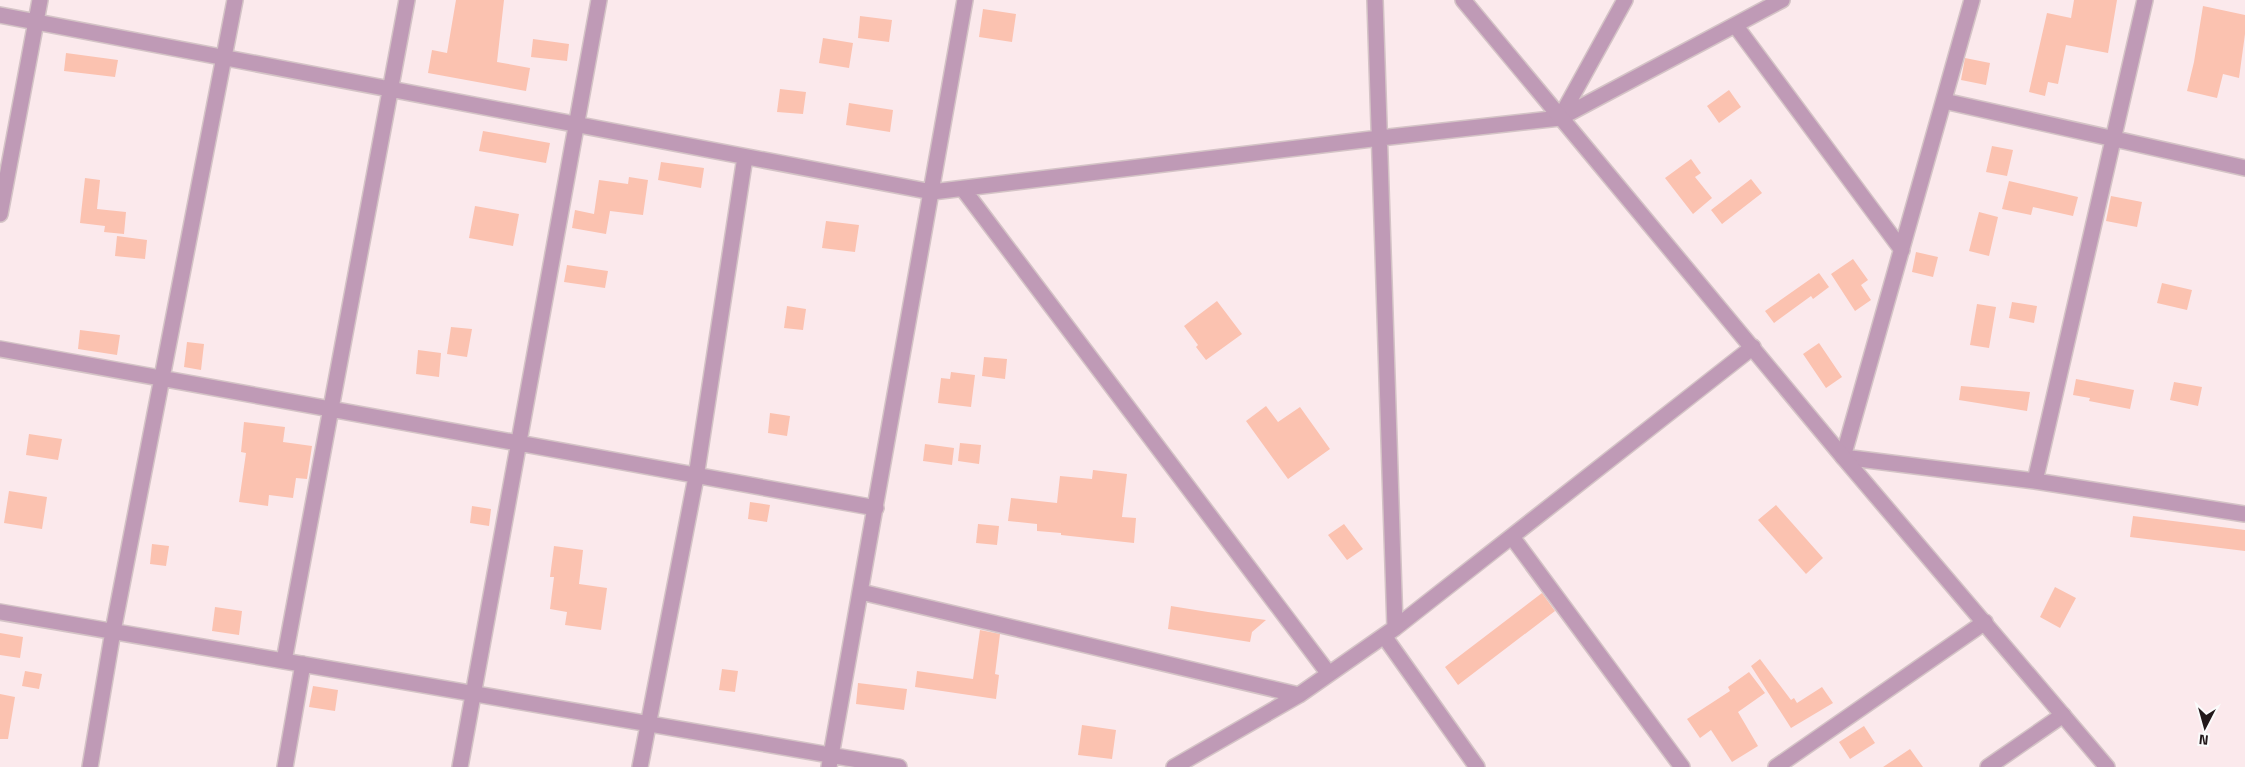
<svg xmlns="http://www.w3.org/2000/svg" width="2245" height="767" font-family="'Titillium Web',sans-serif">
	<style>
		.building { fill: #fbc2b0 }
		.lines { fill: none; stroke-linecap: round; stroke-linejoin: round }
		.minor-casing { stroke: #d4c3c6; stroke-width: 18 }
		.tertiary-casing { stroke: #d4c3c6; stroke-width: 18 }
		.minor { stroke: #bf9ab6; stroke-width: 15 }
		.tertiary { stroke: #bf9ab6; stroke-width: 15 }
	</style>
	<rect width="100%" height="100%" fill="#fbe9ec"/>
	<path class="building" d="M456,0H504L497,62L530,68L526,91L428,73L432,50L447,53Z
		M2074,0H2117L2108,53L2066,45L2058,84L2048,82L2045,96L2029,92L2047,13L2071,18Z
		M2203,6L2245,15V34L2239,78L2223,74L2217,98L2187,91L2194,62Z
		M983,9L1016,14L1012,42L979,37Z
		M860,16L892,20L889,42L858,38Z
		M823,38L853,43L849,68L819,63Z
		M533,39L569,44L567,61L531,57Z
		M66,53L118,60L115,77L64,71Z
		M1965,58L1990,63L1986,85L1961,80Z
		M780,89L806,92L803,114L777,112Z
		M1729,90L1741,107L1719,123L1707,106Z
		M849,103L893,110L890,132L846,125Z
		M483,131L550,143L546,163L479,151Z
		M1992,146L2013,150L2007,176L1986,172Z
		M1691,159L1701,173L1695,177L1712,198L1693,214L1665,178Z
		M661,162L704,168L701,188L658,180Z
		M629,177L648,180L643,215L610,211L606,234L572,228L575,210L594,214L599,180L628,184Z
		M85,178L100,180L97,209L126,212L124,234L104,232L105,226L80,223Z
		M1751,179L1762,193L1722,224L1711,210Z
		M2009,181L2078,197L2073,216L2033,207L2031,215L2002,209Z
		M2111,196L2142,202L2137,227L2106,221Z
		M475,206L519,214L513,246L469,238Z
		M1979,212L1998,217L1989,256L1969,251Z
		M826,221L859,225L855,252L822,248Z
		M117,236L147,240L145,259L115,256Z
		M1916,252L1938,257L1933,277L1912,272Z
		M1853,259L1868,280L1861,285L1871,300L1855,311L1831,274Z
		M567,265L608,271L605,288L564,282Z
		M1819,273L1829,287L1813,299L1811,296L1774,323L1765,311Z
		M2162,283L2192,290L2187,310L2157,303Z
		M1217,301L1242,334L1206,360L1196,347L1198,345L1184,326Z
		M2012,302L2037,306L2034,323L2009,318Z
		M1977,304L1996,307L1989,348L1970,345Z
		M787,306L806,309L803,330L784,328Z
		M451,327L472,329L467,357L447,354Z
		M80,330L120,335L117,355L78,349Z
		M187,342L204,344L201,370L184,367Z
		M1819,343L1842,377L1826,388L1803,354Z
		M418,350L441,353L439,377L416,374Z
		M984,357L1007,359L1005,379L982,376Z
		M951,372L975,375L971,407L938,403L941,378L950,379Z
		M2076,379L2134,390L2130,409L2089,401L2090,398L2073,395Z
		M2174,382L2202,387L2198,406L2170,400Z
		M1961,386L2030,392L2027,411L1959,400Z
		M1266,406L1278,422L1300,407L1330,449L1288,479L1246,421Z
		M770,413L790,416L787,436L768,433Z
		M244,422L285,427L283,442L312,446L307,479L296,478L293,498L269,495L268,506L239,502L246,453L241,452Z
		M29,434L62,439L58,460L26,455Z
		M960,443L981,445L979,464L958,461Z
		M925,444L954,448L952,465L923,461Z
		M1093,470L1127,474L1122,517L1136,518L1134,543L1061,535V533L1037,531V524L1008,521L1011,498L1057,503L1060,476L1092,479Z
		M9,491L47,497L42,529L4,523Z
		M750,502L770,505L767,522L748,519Z
		M1776,505L1823,558L1806,574L1758,520Z
		M472,506L491,509L489,526L470,523Z
		M2133,516L2245,530V551L2130,537Z
		M978,524L999,526L997,545L976,543Z
		M1344,524L1363,549L1347,560L1328,535Z
		M152,544L169,546L166,566L150,564Z
		M554,546L583,550L579,584L607,588L601,630L565,625L567,612L550,609L554,577H550Z
		M2055,587L2076,598L2060,628L2040,617Z
		M1542,593L1555,611L1458,685L1445,667Z
		M1171,606L1208,612L1266,620L1252,632L1250,642L1168,629Z
		M215,607L242,611L239,635L212,631Z
		M980,630L1000,634L995,674L999,675L996,699L915,687L917,671L973,679Z
		M0,633L23,637L20,658L0,655Z
		M1760,659L1791,700L1794,698L1797,703L1822,687L1833,703L1791,728L1751,666Z
		M722,669L738,671L735,692L719,690Z
		M25,671L42,674L39,689L22,686Z
		M1749,672L1765,693L1738,712L1758,746L1732,762L1711,730L1700,738L1687,719L1730,691L1728,687Z
		M858,683L907,689L904,710L856,704Z
		M313,686L338,690L335,711L309,707Z
		M0,694L15,697L8,739H0Z
		M1082,725L1116,730L1112,759L1078,755Z
		M1864,726L1875,743L1850,759L1839,742Z
		M1910,749L1923,767H1883Z"/>
	<g class="lines">
		<defs>
			<path id="minor" d="M1375,0L1395,628
				M1972,0L1843,457L2035,481L2245,514
				M0,15L932,192L1380,138L1560,118L1782,0
				M1735,25L1902,250
				M1944,101L2245,168
				M1560,118L1625,0
				M963,189L1329,674
				M0,214L40,0
				M0,349L876,508
				M2035,481L2145,0
				M1512,537L1682,767
				M861,592L1299,695
				M0,612L899,767
				M1384,636L1477,767
				M284,661L407,0
				M90,767L113,631L235,0
				M285,767L303,664
				M460,767L599,0
				M640,767L696,477L745,157
				M829,767L965,0
				M1174,767L1299,695L1395,628L1753,347
				M1776,767L1985,622
				M1988,767L2063,715"/>
			<path id="tertiary" d="M1463,0L1843,457L2107,767"/>
		</defs>
		<use href="#minor" class="minor-casing"/>
		<use href="#tertiary" class="tertiary-casing"/>
		<use href="#minor" class="minor"/>
		<use href="#tertiary" class="tertiary"/>
	</g>
	<g transform="translate(2205 727) rotate(186)" stroke="#fbfbfb" stroke-width="4" paint-order="stroke">
	<path d="M0-4L9 19L0 12L-9 19Z" fill="#22181a"/>
	<text y="-8" font-size="14" font-weight="bold" text-anchor="middle" fill="#22181a">N</text>
	</g>
</svg>
